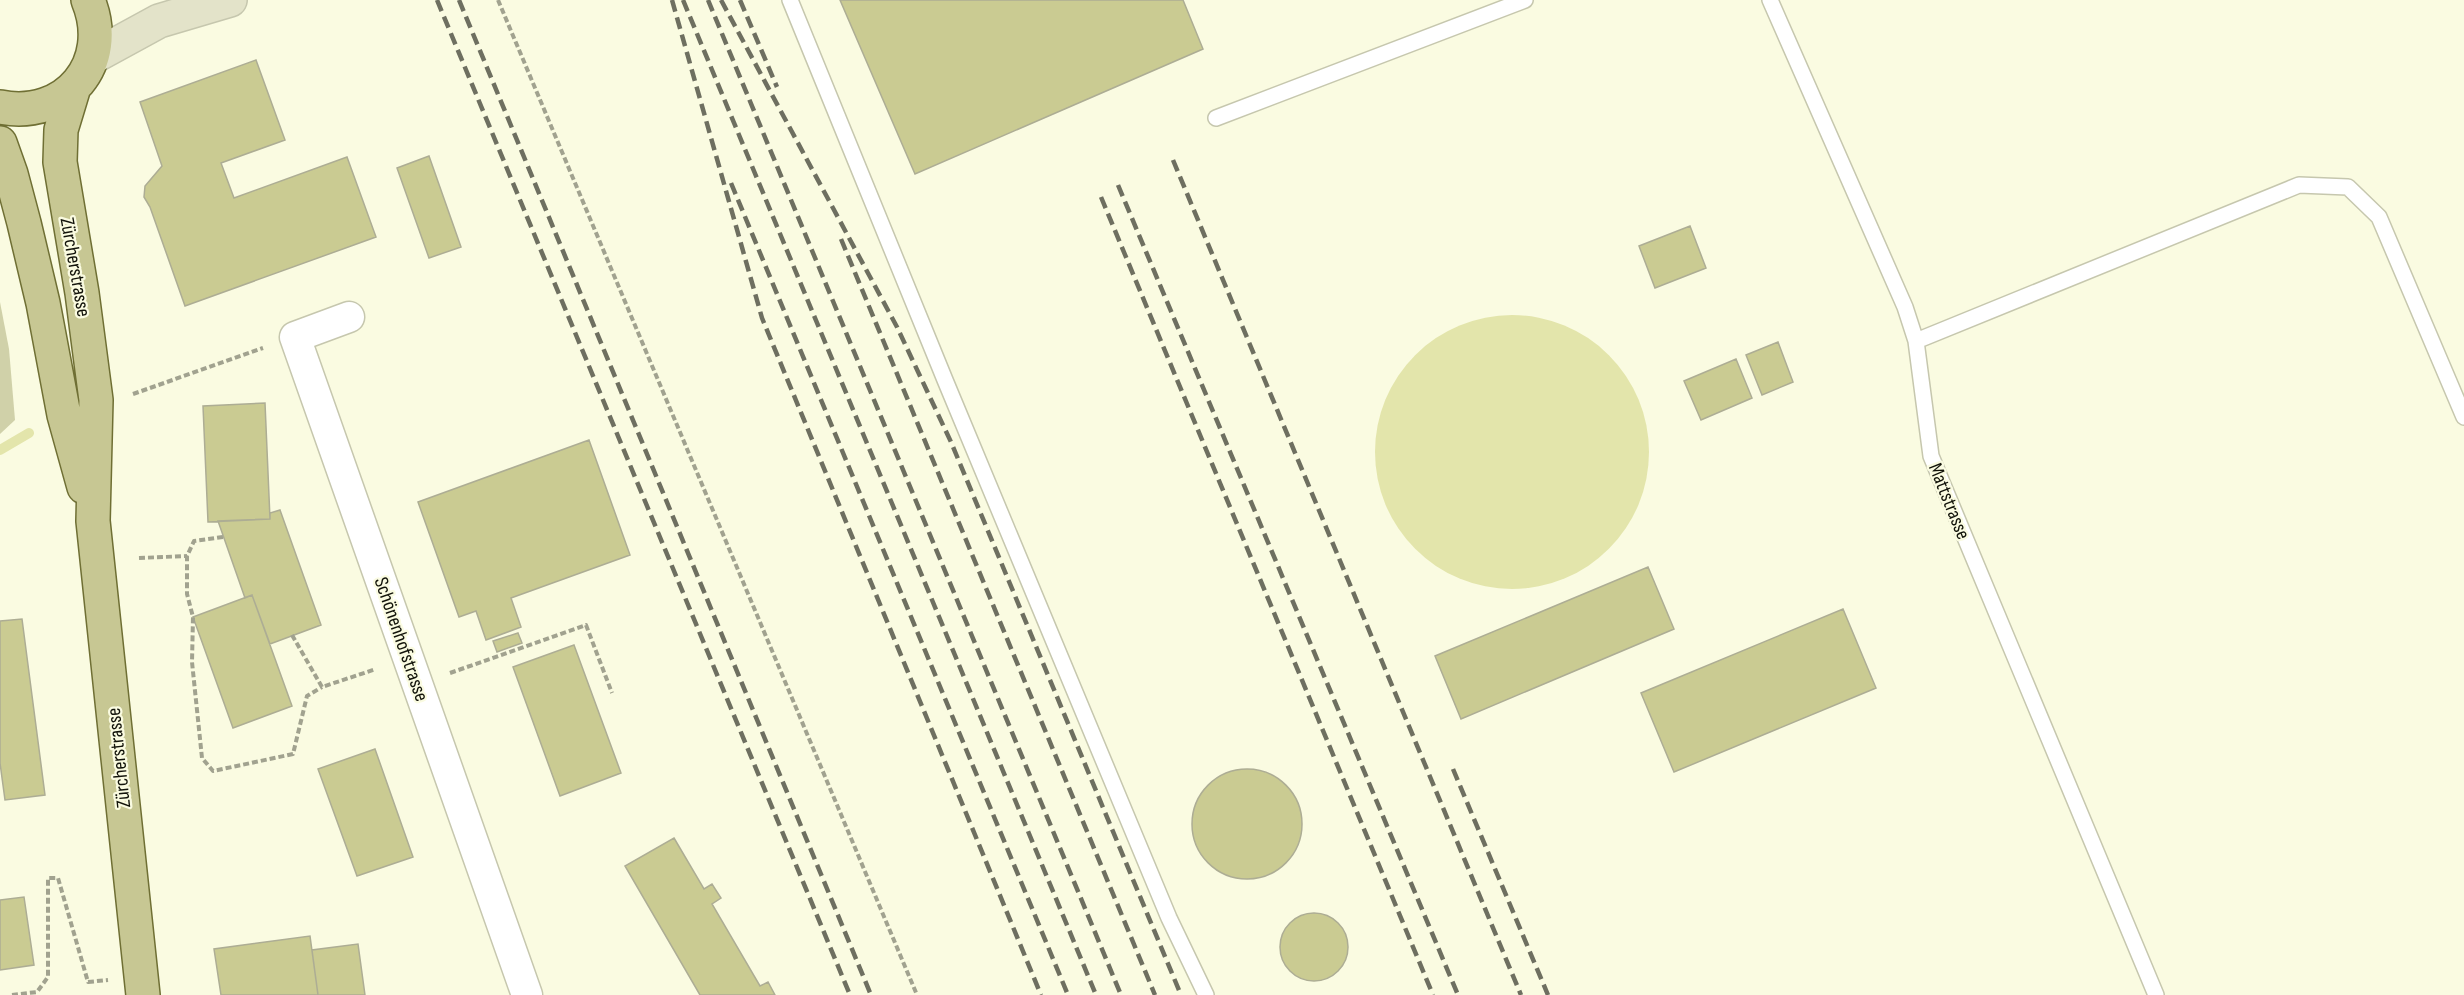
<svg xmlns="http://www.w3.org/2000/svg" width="2464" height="995" font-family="'Sofia Sans Condensed',sans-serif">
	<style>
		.green { fill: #d0d1a9 }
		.water { fill: #e3e5ab }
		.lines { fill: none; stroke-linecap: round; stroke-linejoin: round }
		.stream { stroke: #e3e5ab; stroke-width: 10 }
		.building { fill: #cacb92; stroke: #adad94; stroke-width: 1.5 }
		.lane-casing { stroke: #c6c7ae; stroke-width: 18 }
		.street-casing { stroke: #c6c7ae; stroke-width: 33 }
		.secondary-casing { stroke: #c6c7ae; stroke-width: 36 }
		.primary-casing { stroke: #6f6f34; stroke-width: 36 }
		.path { stroke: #a1a28f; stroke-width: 4; stroke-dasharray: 6 3; stroke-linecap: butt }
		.lane { stroke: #fff; stroke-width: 15 }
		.street { stroke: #fff; stroke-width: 30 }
		.secondary { stroke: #e3e3c9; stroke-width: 33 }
		.primary { stroke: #c7c793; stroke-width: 33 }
		.rail { stroke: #6e6f60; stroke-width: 4.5; stroke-dasharray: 12 6; stroke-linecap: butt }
		.labels { text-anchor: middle; stroke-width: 4.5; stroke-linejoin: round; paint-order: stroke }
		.street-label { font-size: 20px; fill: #12130a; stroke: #fafbe1 }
	</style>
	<rect width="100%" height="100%" fill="#fafbe1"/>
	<path class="green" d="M0,302L9,349L15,420L0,434Z"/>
	<path class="water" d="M1375 452a137 137 0 1 1 274 0a137 137 0 1 1-274 0Z"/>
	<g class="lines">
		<path class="stream" d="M0,450L29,433"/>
	</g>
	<path class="building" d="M840,0H1183L1203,49L915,174Z
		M256,60L285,140L221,163L234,198L347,157L376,237L185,306L150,207L144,197L145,186L162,166L140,102Z
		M429,156L461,247L429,258L397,168Z
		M1690,226L1706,268L1655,288L1639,246Z
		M1778,342L1793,382L1762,395L1746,355Z
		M1736,359L1752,398L1701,420L1684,381Z
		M265,403L270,519L208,522L203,406Z
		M589,440L630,555L511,598L521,627L486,640L476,611L459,617L418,502Z
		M280,510L321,625L270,644L252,595L245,598L218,521L270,519V513Z
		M1648,567L1674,629L1461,719L1435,656Z
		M252,595L292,706L233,728L193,617Z
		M1843,609L1876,688L1674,772L1641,693Z
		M22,619L45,795L5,800L0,763V621Z
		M518,633L522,643L497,652L493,641Z
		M574,645L621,773L560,796L513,667Z
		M375,749L413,857L357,876L318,769Z
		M1192 824a55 55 0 1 1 110 0a55 55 0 1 1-110 0Z
		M674,838L704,889L712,884L721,898L712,904L760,986L768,982L775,995H700L625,866Z
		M24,897L34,965L0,970V900Z
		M1280 947a34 34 0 1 1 68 0a34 34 0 1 1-68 0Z
		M310,936L318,995H221L214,949Z
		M358,944L365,995H318L312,950Z"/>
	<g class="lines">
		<defs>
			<path id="lane" d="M790,0L945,380L1169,918L1206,995
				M1770,0L1905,307L1916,341L1931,456L2156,995
				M1216,118L1525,0
				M1916,341L2299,185L2348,187L2379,217L2464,417"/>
			<path id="street" d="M349,317L295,337L527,995"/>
			<path id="secondary" d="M93,57L159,21L230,0"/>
			<path id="primary" d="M74,87L61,130L60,162L82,293L96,400L93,521L143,995
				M0,107C66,120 114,63 88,0
				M0,143L11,174L24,223L43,303L64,415L84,487"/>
		</defs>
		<use href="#lane" class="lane-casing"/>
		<use href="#street" class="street-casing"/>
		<use href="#secondary" class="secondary-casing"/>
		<use href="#primary" class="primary-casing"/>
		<path class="path" d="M498,0L917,995
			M133,394L263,348
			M223,537L194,541L187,556V594L193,617L192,662L202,758L213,771L293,754L307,696L322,687
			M139,558L187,556
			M292,635L322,687L376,669
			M450,673L586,625L612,693
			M12,995L37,992L48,977V878H58L88,982L108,980"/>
		<use href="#lane" class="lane"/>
		<use href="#street" class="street"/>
		<use href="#secondary" class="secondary"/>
		<use href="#primary" class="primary"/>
		<path class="rail" d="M437,0L850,995
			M459,0L871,995
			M672,0L762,318L1041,995
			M683,0L1096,995
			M708,0L1121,995
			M721,0L897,327L951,442L1181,995
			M740,0L777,87
			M1173,160L1521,995
			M731,183L1068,995
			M1118,185L1458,995
			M1101,197L1433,995
			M841,239L1155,995
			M1453,769L1548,995"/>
	</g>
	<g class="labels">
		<g class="street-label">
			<text transform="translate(76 267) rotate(80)" y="7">Zürcherstrasse</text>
			<text transform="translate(1950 501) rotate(68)" y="7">Mattstrasse</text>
			<text transform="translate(402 639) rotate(71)" y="7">Schönenhofstrasse</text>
			<text transform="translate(118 758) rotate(-96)" y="7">Zürcherstrasse</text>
		</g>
	</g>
</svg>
